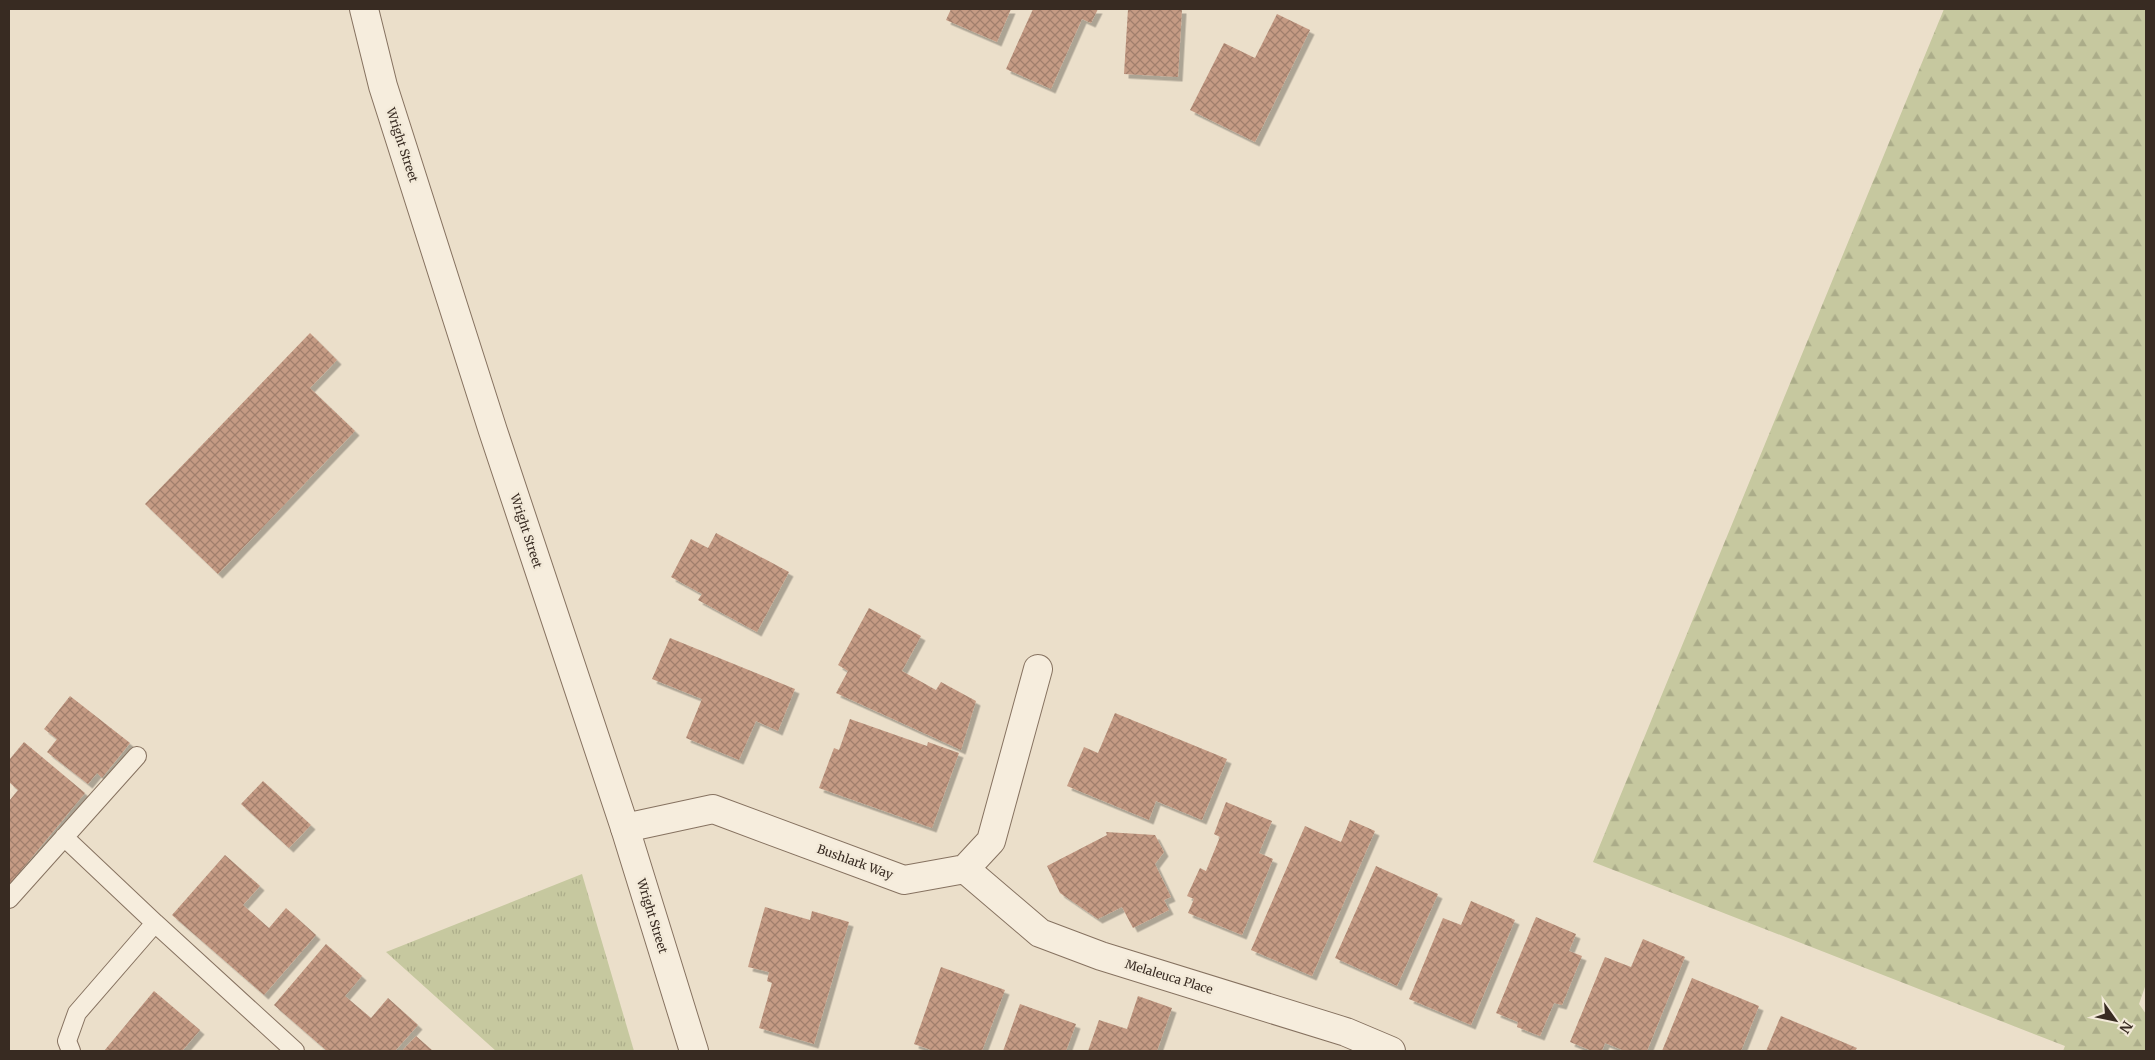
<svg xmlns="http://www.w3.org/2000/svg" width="2155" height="1060" font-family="Merriweather,serif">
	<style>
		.grass { fill: url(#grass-tufts) }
		.forest { fill: url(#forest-firs) }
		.building { fill: url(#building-cross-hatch); filter: url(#shadow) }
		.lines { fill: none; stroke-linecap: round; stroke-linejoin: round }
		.service-casing { stroke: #867260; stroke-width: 20 }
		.minor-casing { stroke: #867260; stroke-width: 30 }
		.tertiary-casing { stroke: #867260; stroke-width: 30 }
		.service { stroke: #f6eddd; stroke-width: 18 }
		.minor { stroke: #f6eddd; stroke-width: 28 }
		.tertiary { stroke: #f6eddd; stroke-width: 28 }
		.labels { text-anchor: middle; stroke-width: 5; stroke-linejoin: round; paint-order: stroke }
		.street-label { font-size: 12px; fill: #382b22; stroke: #f3ead9 }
	</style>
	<defs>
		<pattern id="grass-tufts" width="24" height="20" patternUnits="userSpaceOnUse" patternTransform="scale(1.25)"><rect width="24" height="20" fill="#c6c89f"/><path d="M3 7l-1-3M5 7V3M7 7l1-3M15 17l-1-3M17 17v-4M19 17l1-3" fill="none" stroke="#abac89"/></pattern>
		<pattern id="forest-firs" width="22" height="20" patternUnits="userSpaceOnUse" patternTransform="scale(1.25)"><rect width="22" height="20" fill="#c6c89f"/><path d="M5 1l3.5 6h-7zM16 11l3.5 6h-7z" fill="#abac89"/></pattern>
		<pattern id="building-cross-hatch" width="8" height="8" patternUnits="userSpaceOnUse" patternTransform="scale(1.25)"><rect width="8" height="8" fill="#c59b84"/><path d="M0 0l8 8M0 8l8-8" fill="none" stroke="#a17f6c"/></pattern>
		<filter id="shadow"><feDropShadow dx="4.5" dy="4.5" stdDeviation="0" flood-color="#0004"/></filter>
	</defs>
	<rect width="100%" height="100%" fill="#ebdfca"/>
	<path class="grass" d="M582,874L634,1051H496L386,952Z"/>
	<path class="forest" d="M1944,9H2146V984L2139,1004L2146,1014V1051H2063L2065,1046L1593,862Z"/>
	<path class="building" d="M951,9H1011L997,42L946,20Z
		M1033,9H1098L1091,23L1082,19L1051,89L1006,69Z
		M1128,9H1182L1178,77L1124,74Z
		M1277,14L1310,30L1255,142L1190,110L1224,43L1255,58Z
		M310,333L337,360L310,388L355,431L218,574L145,504Z
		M716,533L789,572L757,632L698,600L702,594L671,577L691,539L708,548Z
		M869,608L921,636L902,671L936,690L941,682L976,701L961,750L836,693L848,671L838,665Z
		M670,638L795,689L778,731L756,721L739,760L686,738L702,699L652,679Z
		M70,696L130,743L102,778L97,773L88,784L47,752L57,739L44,729Z
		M1115,713L1227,759L1202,820L1156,801L1149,820L1067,786L1084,747L1098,753Z
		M850,719L927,746L928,742L959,753L932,828L819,788L834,748L839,750Z
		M24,742L85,793L9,885V801L18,790L9,782V760Z
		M263,781L311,825L289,848L241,804Z
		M1226,802L1272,821L1259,853L1273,859L1242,935L1188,913L1194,899L1187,896L1200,868L1206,871L1220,837L1214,834Z
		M1350,820L1375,831L1312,976L1251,950L1305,826L1341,842Z
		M1106,832L1155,835L1164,852L1155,864L1171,897L1164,900L1169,910L1133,928L1122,907L1098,919L1060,893L1047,866L1107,835Z
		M225,855L260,886L243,905L269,928L286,908L316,935L264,995L172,915Z
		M1376,866L1438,894L1397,986L1335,958Z
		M1471,901L1515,920L1471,1025L1409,999L1443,918L1461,925Z
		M765,907L810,920L812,911L849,922L814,1044L759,1028L772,983L767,981L769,972L748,967Z
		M1536,917L1576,934L1569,951L1582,956L1562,1005L1554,1003L1540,1036L1517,1027L1518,1022L1496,1013Z
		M1643,939L1685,957L1647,1051H1625L1605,1043L1602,1051H1592L1570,1042L1605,957L1631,967Z
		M326,944L362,976L345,996L371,1018L388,998L418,1025L395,1051H327L274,1005Z
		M941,967L1005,990L982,1051H934L914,1044Z
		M1692,978L1759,1006L1741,1051H1662Z
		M154,991L200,1030L182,1051H104Z
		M1138,996L1172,1008L1157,1051H1088L1099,1020L1127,1029Z
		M1020,1004L1076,1024L1066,1051H1003Z
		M1781,1016L1857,1048L1855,1051H1766Z
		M416,1036L433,1051H402Z"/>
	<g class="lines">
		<defs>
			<path id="service" d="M64,837L155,923
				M9,899L137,756
				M71,1051L67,1041L77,1013L155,923L295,1051"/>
			<path id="minor" d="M625,828L713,809L904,880L965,869L991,841L1038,669
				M965,869L1040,933L1101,956L1346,1032L1391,1051"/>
			<path id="tertiary" d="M364,9L383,86L493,431L625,828L694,1051"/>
		</defs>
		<use href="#service" class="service-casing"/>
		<use href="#minor" class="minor-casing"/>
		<use href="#tertiary" class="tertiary-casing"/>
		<use href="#service" class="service"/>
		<use href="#minor" class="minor"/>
		<use href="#tertiary" class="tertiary"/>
	</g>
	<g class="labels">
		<g class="street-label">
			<text transform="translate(402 145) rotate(72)" y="4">Wright Street</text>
			<text transform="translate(526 531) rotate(72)" y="4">Wright Street</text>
			<text transform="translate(855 862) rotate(20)" y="4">Bushlark Way</text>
			<text transform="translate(652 916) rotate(73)" y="4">Wright Street</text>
			<text transform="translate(1169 977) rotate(17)" y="4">Melaleuca Place</text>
		</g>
	</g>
	<rect width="2155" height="1060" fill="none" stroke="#382b22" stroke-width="20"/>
	<g transform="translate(2115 1020) rotate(123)" stroke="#f3ead9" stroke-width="4" paint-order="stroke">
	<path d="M0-4L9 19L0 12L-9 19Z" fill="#382b22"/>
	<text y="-8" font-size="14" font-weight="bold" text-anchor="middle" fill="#382b22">N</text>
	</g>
</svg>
